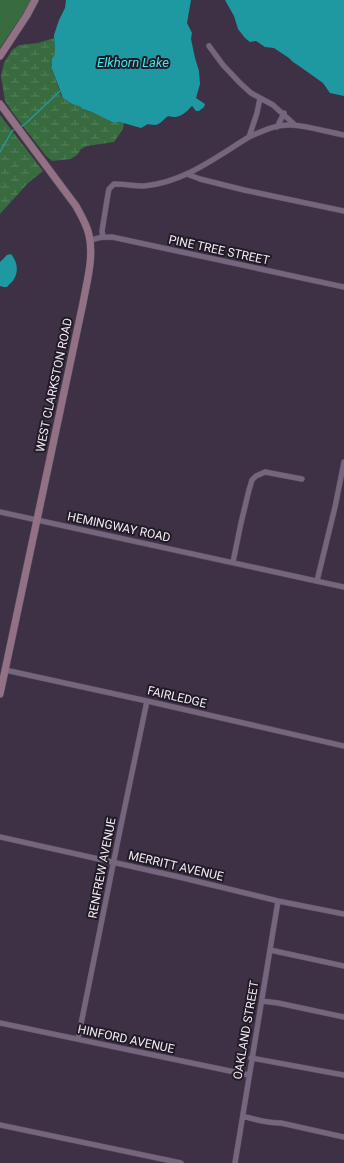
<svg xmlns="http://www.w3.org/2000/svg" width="344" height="1163" font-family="Roboto,sans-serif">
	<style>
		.green { fill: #386b3e }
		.wetland { fill: url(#wetland-marsh) }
		.water { fill: #1e99a1 }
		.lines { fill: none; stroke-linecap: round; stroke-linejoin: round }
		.stream { stroke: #1e99a1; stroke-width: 1.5 }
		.street-casing { stroke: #5b4f61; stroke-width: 6 }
		.secondary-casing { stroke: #5b4f61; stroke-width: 8 }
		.street { stroke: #75667e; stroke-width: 5 }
		.secondary { stroke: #937184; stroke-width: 7 }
		.labels { text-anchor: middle; stroke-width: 4; stroke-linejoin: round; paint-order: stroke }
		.street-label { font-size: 12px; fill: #f3eaf8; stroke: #211b25 }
		.water-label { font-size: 13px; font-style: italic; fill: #3fe4ef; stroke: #211b25 }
	</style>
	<defs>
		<pattern id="wetland-marsh" width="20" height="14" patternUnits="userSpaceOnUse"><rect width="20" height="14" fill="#386b3e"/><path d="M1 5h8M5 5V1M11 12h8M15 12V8" fill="none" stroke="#55805b"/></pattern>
	</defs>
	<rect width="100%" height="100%" fill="#3e3146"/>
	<path class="green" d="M0,0H31L27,8L0,48Z"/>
	<path class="wetland" d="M54,38L55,54L52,61V69L61,95L63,98L72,104L81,107L83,110L92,112L114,123L120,122L124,123L123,129L114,142L87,146L81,149L77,155L71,159L52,161L46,156L13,113L5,101L1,76L4,63L12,50L19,45L38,43Z
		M0,115L43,171L28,183L0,214Z"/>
	<path class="water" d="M66,0H191L187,23L192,33L191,39L195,58L199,71L200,84L196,98L205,104L204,107L199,111H196L192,106C184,114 180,119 168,116C160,122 160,127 148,124L141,128L120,122L114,123L92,112L82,109L81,107L72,104L63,98L52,69V59L55,54L54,35L59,20L65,8Z
		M225,0H344V96L330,93L323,83L299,66L293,62L289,58L274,48L265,47L256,41L250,42L245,38L238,29L234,16Z
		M11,254C17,261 19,271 14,279C13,282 9,284 7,287H4L0,286V262L7,255Z"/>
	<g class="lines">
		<path class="stream" d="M20,127L24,125L60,91
			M0,152L12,131L15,129"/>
		<defs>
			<path id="street" d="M209,46L223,65L240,83L251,93L273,105L295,125
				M277,127L284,113
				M249,137L257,113L260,98
				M187,174L200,179L244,190L344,211
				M103,237L102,231L108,194L109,189L114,184C124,184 134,186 144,186C185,182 216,157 249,137C262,131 277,124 291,125C309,126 327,132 344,135
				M90,241C97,237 104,237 112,237L344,287
				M0,512L344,587
				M233,562L241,523L249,490L252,480L256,476L265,472L302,479
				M317,581L335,507L344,462
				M5,670L147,701L344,746
				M0,837L179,877L278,901L344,914
				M270,950L344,966
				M262,1001L278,1003L344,1017
				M0,1023L249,1075
				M78,1039L120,830L147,701
				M251,1058L344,1075
				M243,1116C256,1120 268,1123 281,1123L344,1137
				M0,1125L181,1163
				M235,1163L278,901"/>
			<path id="secondary" d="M0,56L27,15L35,0
				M0,104L76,206C81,215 87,225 89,235C94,257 87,281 83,303L0,694"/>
		</defs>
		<use href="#street" class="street-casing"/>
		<use href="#secondary" class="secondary-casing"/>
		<use href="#street" class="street"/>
		<use href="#secondary" class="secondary"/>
	</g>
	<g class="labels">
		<g class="street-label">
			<text transform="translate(219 250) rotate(12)" y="4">PINE TREE STREET</text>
			<text transform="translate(54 385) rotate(-78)" y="4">WEST CLARKSTON ROAD</text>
			<text transform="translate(119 527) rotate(12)" y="4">HEMINGWAY ROAD</text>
			<text transform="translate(177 697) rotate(13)" y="4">FAIRLEDGE</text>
			<text transform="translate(176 866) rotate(13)" y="4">MERRITT AVENUE</text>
			<text transform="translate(102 868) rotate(-79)" y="4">RENFREW AVENUE</text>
			<text transform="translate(246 1030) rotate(-80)" y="4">OAKLAND STREET</text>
			<text transform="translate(126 1039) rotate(12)" y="4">HINFORD AVENUE</text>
		</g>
		<g class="water-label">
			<text x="133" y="67">Elkhorn Lake</text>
		</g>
	</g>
</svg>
